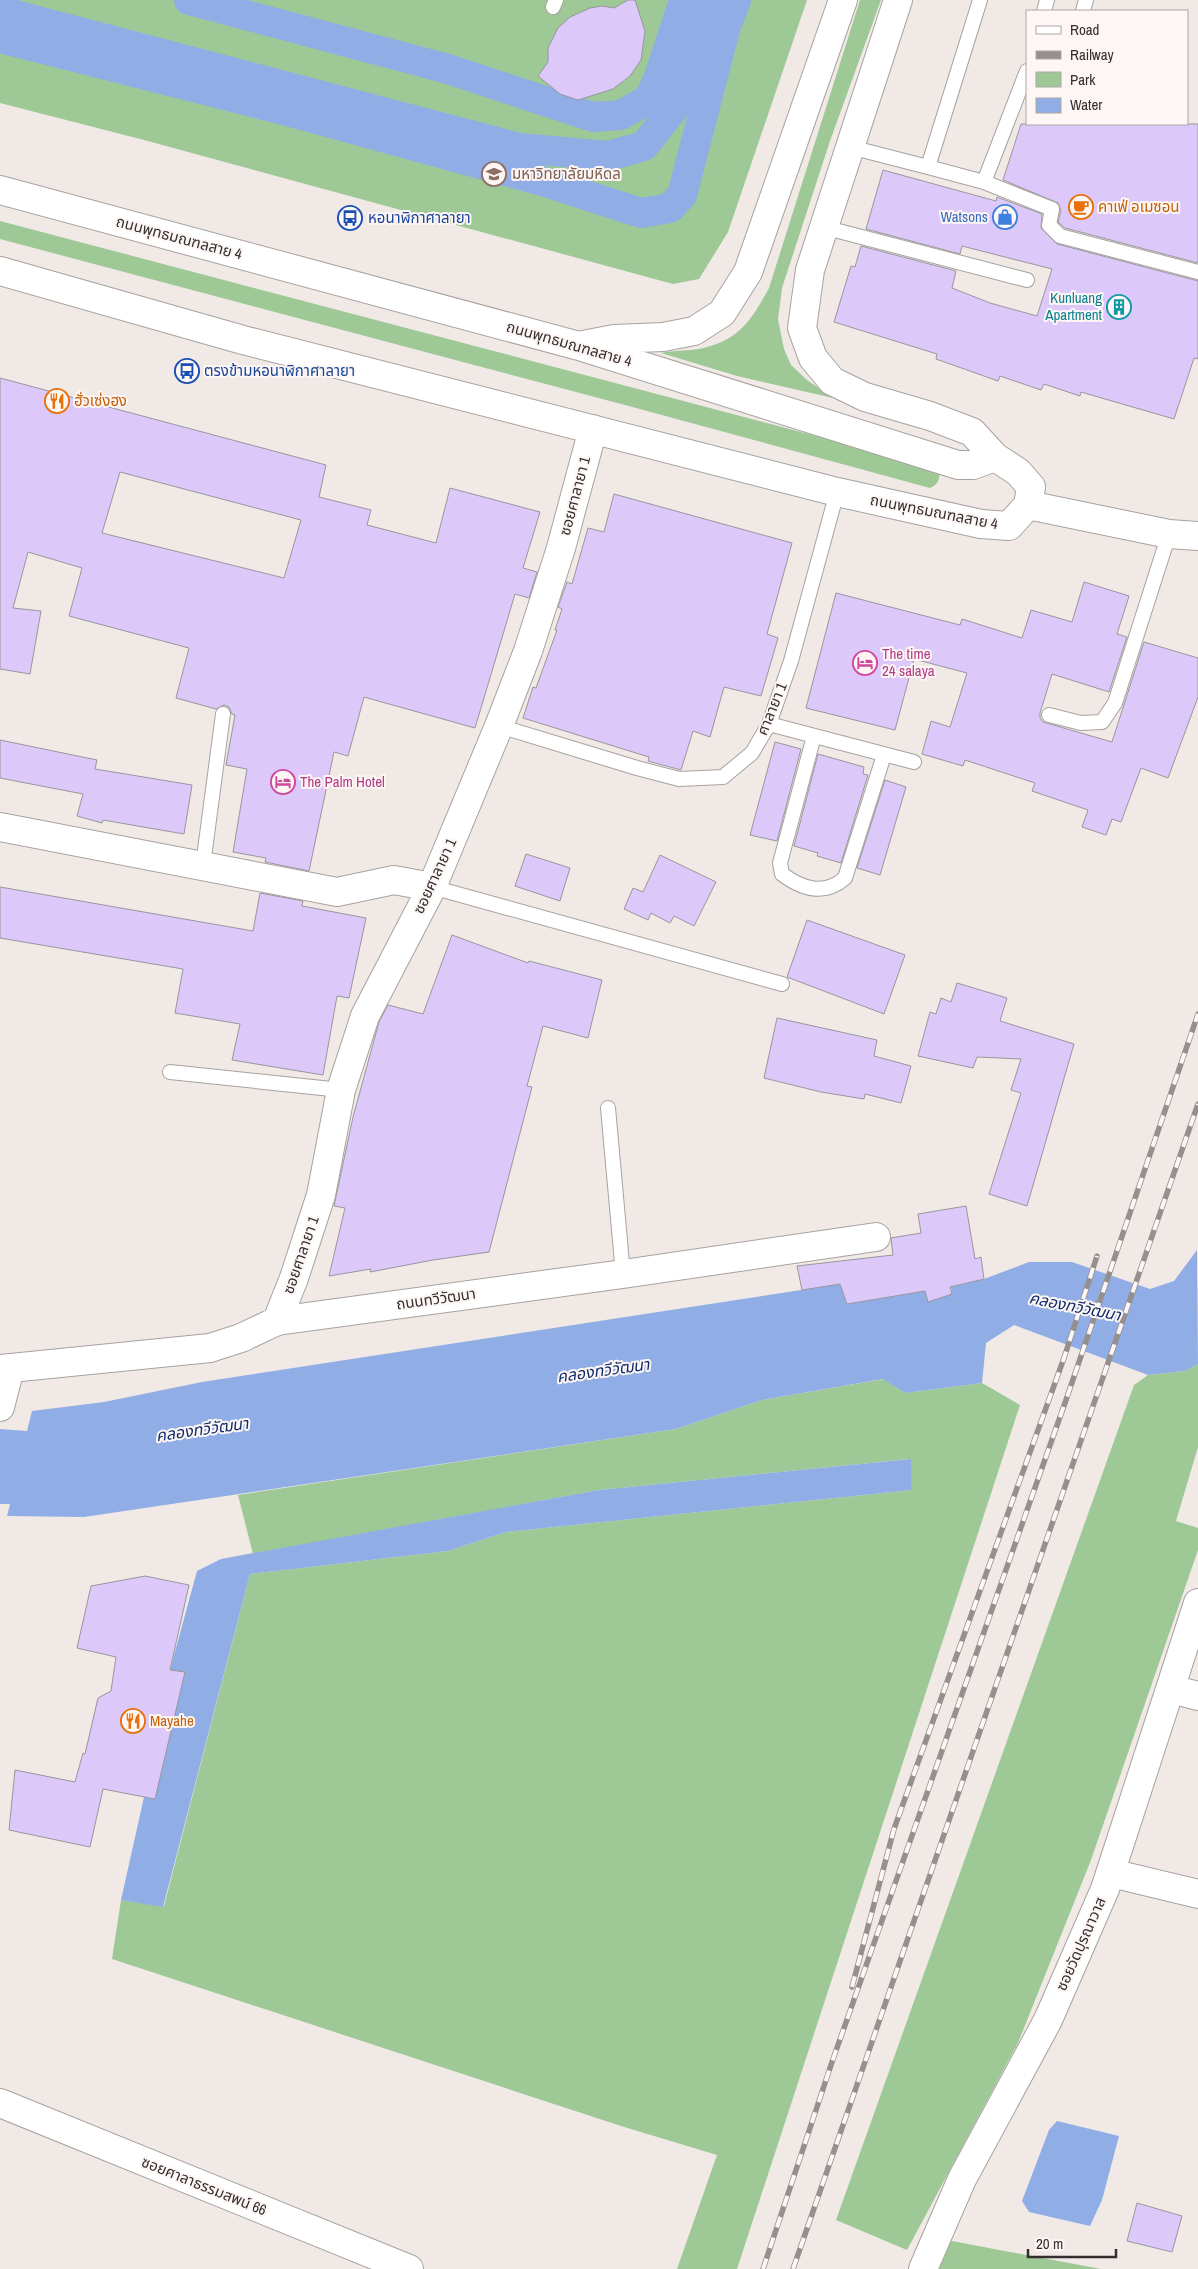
<svg xmlns="http://www.w3.org/2000/svg" width="1198" height="2269" font-family="'Archivo Narrow','Noto Sans Thai',sans-serif">
	<style>
		.green { fill: #9ec996 }
		.water { fill: #90aee5 }
		.lines { fill: none; stroke-linecap: round; stroke-linejoin: round }
		.canal { stroke: #90aee5; stroke-width: 30 }
		.building { fill: #dcc9fa; stroke: #98969c; fill-rule: evenodd }
		.service-casing { stroke: #a8a29f; stroke-width: 16 }
		.minor-casing { stroke: #a8a29f; stroke-width: 30 }
		.tertiary-casing { stroke: #a8a29f; stroke-width: 30 }
		.secondary-casing { stroke: #a8a29f; stroke-width: 30 }
		.service { stroke: #fff; stroke-width: 14 }
		.minor { stroke: #fff; stroke-width: 28 }
		.tertiary { stroke: #fff; stroke-width: 28 }
		.secondary { stroke: #fff; stroke-width: 28 }
		.rail-casing { stroke: #958f8d; stroke-width: 5.5 }
		.rail { stroke: #fdf6f4; stroke-width: 4; stroke-dasharray: 11; stroke-linecap: butt }
		.labels { text-anchor: middle; stroke-width: 4; stroke-linejoin: round; paint-order: stroke }
		.education-label { font-size: 15px; fill: #785e54; stroke: #fdf6f4; text-anchor: start }
		.food-label { font-size: 15px; fill: #c56008; stroke: #fdf6f4; text-anchor: start }
		.shop-label { font-size: 15px; fill: #366cbe; stroke: #fdf6f4; text-anchor: end }
		.transit-label { font-size: 15px; fill: #164399; stroke: #fdf6f4; text-anchor: start }
		.street-label { font-size: 15px; fill: #322f2e; stroke: #fdf6f4 }
		.culture-label { font-size: 15px; fill: #0d838f; stroke: #fdf6f4; text-anchor: end }
		.hotel-label { font-size: 15px; fill: #b23c85; stroke: #fdf6f4; text-anchor: start }
		.water-label { font-size: 16px; font-style: italic; fill: #0d2b6a; stroke: #fdf6f4 }
	</style>
	<rect width="100%" height="100%" fill="#f0e9e6"/>
	<path class="green" d="M0,0H807L728,232L699,279L673,284L144,140L0,103Z
		M860,0H881L830,141L782,288L778,319L784,349L791,365L807,380L833,398L737,376L661,353C674,350 687,351 699,349C739,341 751,321 769,288Z
		M0,221L934,467L940,472C939,480 938,485 930,488L625,405L0,239Z
		M1198,1364V1447L1176,1521L1198,1528V1550L1091,1860L1018,2043L907,2250L836,2220L1134,1385L1148,1375L1185,1371Z
		M884,1379L905,1393L982,1383L1020,1405L737,2269H677L717,2155L621,2126L112,1959L121,1900L164,1906L250,1574L448,1551L506,1532L912,1490L910,1459L599,1490L253,1554L238,1495L676,1429L762,1400Z
		M952,2241L1101,2269H933L942,2243Z"/>
	<path class="water" d="M1197,1250L1198,1364L1185,1371L1148,1375L1014,1325L986,1343L982,1383L905,1393L883,1379L762,1400L676,1429L84,1517L7,1516L10,1504H0V1429L27,1431L32,1411L104,1402L202,1382L840,1284L847,1304L925,1291L929,1301L952,1294L951,1287L984,1279L1029,1262H1072L1150,1289L1174,1281Z
		M911,1459L912,1490L506,1532L448,1551L250,1574L163,1907L121,1900L144,1797L154,1799L184,1672L170,1670L197,1571L221,1559L599,1490Z
		M1057,2121L1119,2136L1102,2200L1090,2226L1029,2212L1022,2201L1049,2130Z"/>
	<g class="lines">
		<path class="canal" d="M189,0L448,69L593,117L621,115L649,99L660,74L684,0
			M0,11L519,148L608,156L644,146L674,108L712,0
			M0,38L287,111L542,181L641,213L670,208L682,195L726,26L736,0"/>
	</g>
	<path class="building" d="M628,0H635L645,31L641,60L630,76L613,89L578,100L560,94L538,76L548,62V48L558,28L570,17L590,8L602,6L614,8Z
		M1021,124H1198V263L1065,228L1058,222L1061,210L1058,203L1003,180Z
		M883,170L996,201L997,197L1042,214L1041,228L1057,244L1198,281V359L1194,358L1174,419L1081,392L1080,396L1044,384L1041,390L1000,376L998,381L936,359L937,354L834,322L851,266L855,267L861,246L956,271L952,288L990,303L1037,316L1052,269L962,246L960,254L866,229Z
		M0,378L326,465L319,497L371,510L367,525L436,543L450,488L540,512L523,568L537,572L529,598L515,594L475,728L364,697L348,756L334,752L309,871L265,862L266,858L233,852L247,769L226,765L235,715L232,714L229,707L224,705L216,709L176,698L189,648L69,616L82,568L28,552L13,608L41,611L30,674L0,669ZM120,472L301,520L284,578L102,533Z
		M614,494L792,543L767,634L778,638L761,696L724,687L710,737L693,731L681,770L648,761L649,757L523,718L533,687L536,688L557,630H555L562,609L558,607L567,582L572,584L588,528L604,532Z
		M1084,582L1129,596L1117,634L1127,637L1109,692L1052,674L1040,713V718L1043,722L1112,742L1144,642L1198,658V697L1168,778L1141,768L1121,822L1112,819L1106,835L1082,827L1088,810L1032,791L1035,783L965,760L963,766L922,754L931,721L950,727L967,673L914,659L895,730L806,708L836,593L960,625L962,619L1022,638L1031,610L1072,622Z
		M0,740L97,760L95,769L192,785L184,834L103,820L102,823L77,816L83,794L0,778Z
		M775,742L801,749L777,841L750,835Z
		M818,754L864,767L863,774L868,775L841,863L817,856L818,853L794,846Z
		M885,780L906,787L880,875L857,868Z
		M526,854L570,868L560,901L515,886Z
		M660,855L716,882L694,926L674,916L670,923L651,913L648,920L624,909L633,888L643,892Z
		M0,887L253,931L260,893L303,901L302,906L366,918L349,998L337,996L323,1075L232,1060L240,1024L175,1013L183,969L0,938Z
		M807,920L905,955L884,1014L787,977Z
		M452,935L528,963L529,961L602,980L588,1038L543,1026L527,1086L532,1087L489,1252L433,1260L370,1272L371,1269L329,1276L345,1208L334,1206L353,1117L379,1022L388,1005L423,1014Z
		M957,983L1007,998L1000,1021L1074,1044L1027,1206L989,1194L1021,1093L1011,1090L1021,1059L977,1057L973,1068L918,1056L930,1012L936,1014L941,998L951,1002Z
		M777,1018L877,1040L874,1056L911,1066L901,1103L865,1094L864,1099L821,1092L764,1078Z
		M966,1206L975,1259L981,1257L984,1279L950,1287L952,1294L928,1302L925,1291L847,1304L840,1284L802,1290L797,1266L893,1255L891,1238L921,1233L918,1214Z
		M145,1576L189,1585L170,1670L185,1672L155,1799L103,1789L90,1847L9,1830L15,1770L75,1782L83,1753L85,1754L98,1698L111,1691L116,1657L77,1648L91,1586Z
		M1137,2203L1182,2216L1172,2252L1127,2241Z"/>
	<g class="lines">
		<defs>
			<path id="service" d="M980,0L928,167L984,182L1052,209L1049,225L1060,236L1198,272
				M553,7L556,0
				M1044,11L1047,0
				M1083,11L1086,0
				M850,147L928,167
				M984,182L1027,71
				M823,227L1027,280
				M1049,715L1081,723L1102,722L1115,703L1169,534
				M769,724L914,762
				M499,726L637,768L679,779L723,777L752,753L769,724L791,661L837,492
				M814,736L780,863L782,874C802,889 824,896 845,878L884,755
				M203,865L223,714
				M432,887L782,984
				M170,1072L341,1090
				M608,1108L623,1274"/>
			<path id="minor" d="M1028,505L1169,534L1198,536
				M0,827L337,892L394,880L432,887
				M277,1321L623,1274L876,1237
				M1171,1689L1198,1696
				M1111,1873L1198,1894
				M0,2103L409,2269
				M923,2269L962,2179L1048,2020L1105,1889L1198,1603"/>
			<path id="tertiary" d="M0,1407L10,1368"/>
			<path id="secondary" d="M0,190L579,346L958,465H973L995,457
				M0,271L243,340L837,492L981,524L1009,526L1028,505L1031,487L1018,472L995,457L972,432L930,416L865,397L832,381L813,358L802,328L810,270L898,0
				M583,345L614,339L663,337L694,331L722,313L748,272L843,0
				M0,1369L210,1348L241,1338L277,1321L294,1278L321,1195L341,1090L365,1016L432,887L499,726L528,651L561,548L593,429"/>
		</defs>
		<use href="#service" class="service-casing"/>
		<use href="#minor" class="minor-casing"/>
		<use href="#tertiary" class="tertiary-casing"/>
		<use href="#secondary" class="secondary-casing"/>
		<use href="#service" class="service"/>
		<use href="#minor" class="minor"/>
		<use href="#tertiary" class="tertiary"/>
		<use href="#secondary" class="secondary"/>
		<defs>
			<path id="rail" d="M852,1987L894,1829L1064,1358L1097,1256
				M763,2269L832,2062L1066,1400L1198,1014
				M793,2269L1198,1104"/>
		</defs>
		<use href="#rail" class="rail-casing"/>
		<use href="#rail" class="rail"/>
	</g>
	<defs>
		<symbol id="university-ring" viewBox="-11 -11 22 22"><circle r="9.5" fill="#fdf6f4" stroke="#8d6e63" stroke-width="1.5"/><path d="M0-5L7-2L0 1L-7-2ZM-4 1L0 2.5L4 1V4Q0 6-4 4Z" fill="#8d6e63"/></symbol>
		<symbol id="cafe-ring" viewBox="-11 -11 22 22"><circle r="9.5" fill="#fdf6f4" stroke="#e8710a" stroke-width="1.5"/><path d="M-5.5-4.5H6V0H3Q3 3.5 0 3.5H-2.5Q-5.5 3.5-5.5 0ZM3-3.2v2h1.7v-2ZM-6 4.5H4V6H-6Z" fill="#e8710a"/></symbol>
		<symbol id="shop-ring" viewBox="-11 -11 22 22"><circle r="9.5" fill="#fdf6f4" stroke="#3f7fe0" stroke-width="1.5"/><path d="M-5-2.5h2.3a2.7 3.5 0 0 1 5.4 0H5L5.5 6h-11ZM-1.5-2.5h3a1.5 2.3 0 0 0-3 0Z" fill="#3f7fe0"/></symbol>
		<symbol id="bus-ring" viewBox="-11 -11 22 22"><circle r="9.5" fill="#fdf6f4" stroke="#1a4fb4" stroke-width="1.5"/><path d="M-5-6H5V4H4V6H2V4H-2V6H-4V4H-5ZM-3.5-4V0h7V-4ZM-3.5 1.2v1.5H-2V1.2ZM2 1.2v1.5H3.5V1.2Z" fill="#1a4fb4"/></symbol>
		<symbol id="building-ring" viewBox="-11 -11 22 22"><circle r="9.5" fill="#fdf6f4" stroke="#0f9aa8" stroke-width="1.5"/><path d="M-4-6H4V6H1V3H-1V6H-4ZM-2.5-4.3h1.7v1.8h-1.7ZM.8-4.3h1.7v1.8H.8ZM-2.5-1h1.7V.8h-1.7ZM.8-1h1.7V.8H.8Z" fill="#0f9aa8"/></symbol>
		<symbol id="restaurant-ring" viewBox="-11 -11 22 22"><circle r="9.5" fill="#fdf6f4" stroke="#e8710a" stroke-width="1.5"/><path d="M-5-6h1v4h1v-4h1v4h1v-4h1v5L-1.5 .5V6h-2V.5L-5-1ZM5-6V6H3V1.5H1.5Q1.5-4 5-6Z" fill="#e8710a"/></symbol>
		<symbol id="hotel-ring" viewBox="-11 -11 22 22"><circle r="9.5" fill="#fdf6f4" stroke="#d1479c" stroke-width="1.5"/><path d="M-6-4.5h1.5V1H6V5H4.5V3h-9V5H-6ZM-4 0a1.8 1.8 0 1 1 3.6 0ZM.5 0V-2.5h3Q6-2.5 6 0Z" fill="#d1479c"/></symbol>
	</defs>
	<g fill-rule="evenodd">
		<use href="#university-ring" x="480" y="160" width="28" height="28"/>
		<use href="#cafe-ring" x="1067" y="193" width="28" height="28"/>
		<use href="#shop-ring" x="991" y="203" width="28" height="28"/>
		<use href="#bus-ring" x="336" y="204" width="28" height="28"/>
		<use href="#building-ring" x="1105" y="293" width="28" height="28"/>
		<use href="#bus-ring" x="173" y="357" width="28" height="28"/>
		<use href="#restaurant-ring" x="43" y="387" width="28" height="28"/>
		<use href="#hotel-ring" x="851" y="649" width="28" height="28"/>
		<use href="#hotel-ring" x="269" y="768" width="28" height="28"/>
		<use href="#restaurant-ring" x="119" y="1707" width="28" height="28"/>
	</g>
	<g class="labels">
		<g class="education-label">
			<text x="512" y="179">มหาวิทยาลัยมหิดล</text>
		</g>
		<g class="food-label">
			<text x="1098" y="212">คาเฟ่ อเมซอน</text>
			<text x="74" y="406">ฮั่วเซ่งฮง</text>
			<text x="150" y="1726">Mayahe</text>
		</g>
		<g class="shop-label">
			<text x="988" y="222">Watsons</text>
		</g>
		<g class="transit-label">
			<text x="368" y="223">หอนาฬิกาศาลายา</text>
			<text x="204" y="376">ตรงข้ามหอนาฬิกาศาลายา</text>
		</g>
		<g class="street-label">
			<text transform="translate(179 238) rotate(15)" y="5">ถนนพุทธมณฑลสาย 4</text>
			<text transform="translate(569 344) rotate(16)" y="5">ถนนพุทธมณฑลสาย 4</text>
			<text transform="translate(575 496) rotate(-75)" y="5">ซอยศาลายา 1</text>
			<text transform="translate(934 512) rotate(11)" y="5">ถนนพุทธมณฑลสาย 4</text>
			<text transform="translate(772 709) rotate(-68)" y="5">ศาลายา 1</text>
			<text transform="translate(435 876) rotate(-65)" y="5">ซอยศาลายา 1</text>
			<text transform="translate(301 1255) rotate(-71)" y="5">ซอยศาลายา 1</text>
			<text transform="translate(436 1299) rotate(-8)" y="5">ถนนทวีวัฒนา</text>
			<text transform="translate(1081 1944) rotate(-66)" y="5">ซอยวัดปุรณาวาส</text>
			<text transform="translate(204 2186) rotate(22)" y="5">ซอยศาลาธรรมสพน์ 66</text>
		</g>
		<g class="culture-label">
			<text x="1102" y="303">Kunluang<tspan x="1102" dy="17">Apartment</tspan></text>
		</g>
		<g class="hotel-label">
			<text x="882" y="659">The time<tspan x="882" dy="17">24 salaya</tspan></text>
			<text x="300" y="787">The Palm Hotel</text>
		</g>
		<g class="water-label">
			<text transform="translate(1075 1306) rotate(11)" y="6">คลองทวีวัฒนา</text>
			<text transform="translate(603 1370) rotate(-8)" y="6">คลองทวีวัฒนา</text>
			<text transform="translate(202 1429) rotate(-8)" y="6">คลองทวีวัฒนา</text>
		</g>
	</g>
	<rect x="1026" y="10" width="162" height="115" fill="#fdf6f4" stroke="#aca6a5"/>
	<rect x="1036" y="26" width="25" height="8" fill="#ffffff" stroke="#aca6a5"/>
	<text x="1070" y="35" font-size="15" fill="#322f2e">Road</text>
	<rect x="1036" y="51" width="25" height="8" fill="#958f8d" stroke="#aca6a5"/>
	<text x="1070" y="60" font-size="15" fill="#322f2e">Railway</text>
	<rect x="1036" y="72" width="25" height="15" fill="#9ec996" stroke="#aca6a5"/>
	<text x="1070" y="85" font-size="15" fill="#322f2e">Park</text>
	<rect x="1036" y="98" width="25" height="15" fill="#90aee5" stroke="#aca6a5"/>
	<text x="1070" y="110" font-size="15" fill="#322f2e">Water</text>
	<path d="M1028 2249v8h88v-8" fill="none" stroke="#322f2e" stroke-width="2.5"/>
	<text x="1036" y="2249" font-size="15" fill="#322f2e" stroke="#fdf6f4" stroke-width="4" paint-order="stroke">20 m</text>
</svg>
